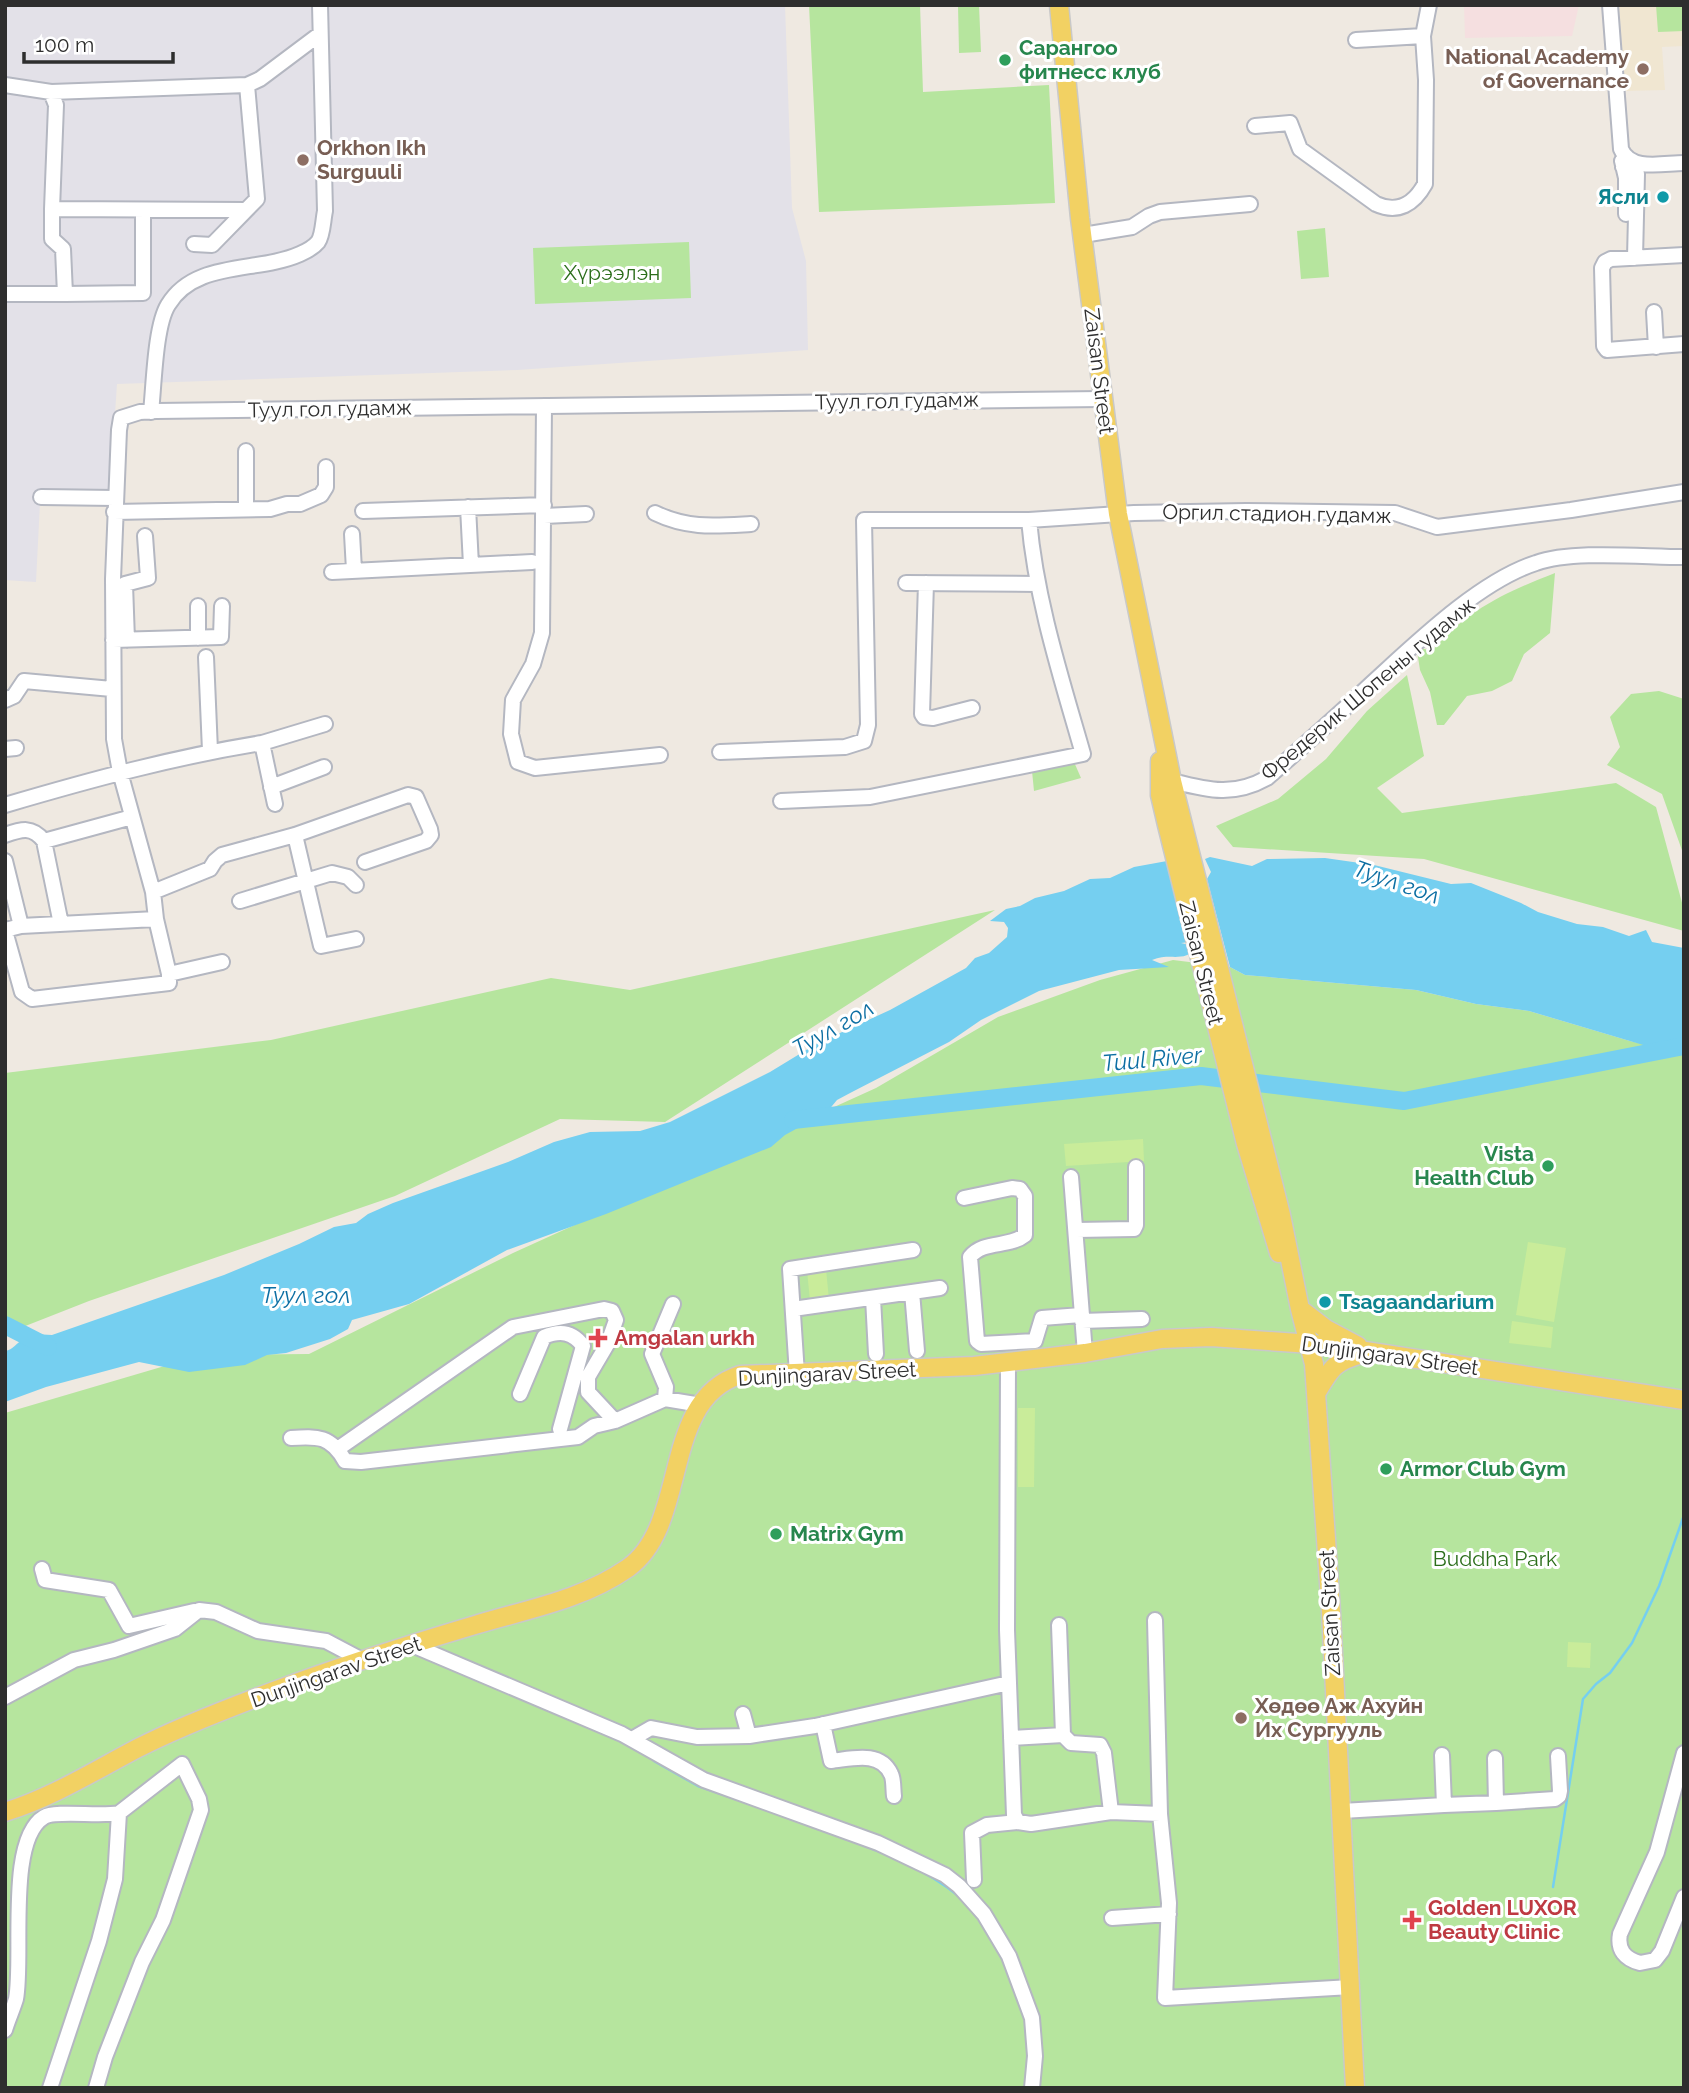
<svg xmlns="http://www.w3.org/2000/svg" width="1689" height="2093" font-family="Raleway,sans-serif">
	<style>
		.industrial { fill: #e3e1e8 }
		.education { fill: #f0e6d1 }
		.medical { fill: #f5dfe0 }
		.green { fill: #b6e59e }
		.pitch { fill: #c9ec9a }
		.water { fill: #75cff0 }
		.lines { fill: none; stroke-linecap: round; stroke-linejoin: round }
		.stream { stroke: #75cff0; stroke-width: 2.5 }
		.river { stroke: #75cff0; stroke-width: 18 }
		.minor-casing { stroke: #b4b7c1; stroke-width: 18 }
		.major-casing { stroke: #c9c9c9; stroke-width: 21 }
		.minor { stroke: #fff; stroke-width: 14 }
		.major { stroke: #f2d163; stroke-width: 18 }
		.leisure-dot { fill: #2e9e5b; stroke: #fff; stroke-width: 2.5 }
		.education-dot { fill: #8d6e63; stroke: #fff; stroke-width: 2.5 }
		.culture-dot { fill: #0f9aa8; stroke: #fff; stroke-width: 2.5 }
		.health-dot { fill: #e0444e; stroke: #fff; stroke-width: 2.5 }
		.labels { text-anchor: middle; stroke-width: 6; stroke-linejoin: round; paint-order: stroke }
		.leisure-label { font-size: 21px; font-weight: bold; fill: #27864d; stroke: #fff; text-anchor: start }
		.education-label { font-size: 21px; font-weight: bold; fill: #785e54; stroke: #fff; text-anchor: start }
		.culture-label { font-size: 21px; font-weight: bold; fill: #0d838f; stroke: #fff; text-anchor: end }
		.park-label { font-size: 21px; fill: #2c6e1b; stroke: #fff }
		.street-label { font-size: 21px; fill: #2e2e2e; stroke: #fff }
		.health-label { font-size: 21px; font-weight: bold; fill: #be3a42; stroke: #fff; text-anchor: start }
		.water-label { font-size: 23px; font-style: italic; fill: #0d6fa3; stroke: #fff }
	</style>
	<rect width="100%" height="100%" fill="#efe9e1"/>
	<path class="industrial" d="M5,5H785L792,208L806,261L808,350L517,370L117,384L109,504L40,503L36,582L5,580Z"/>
	<path class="education" d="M1619,5H1684V46L1662,47L1665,90L1625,91Z"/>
	<path class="medical" d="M1464,5H1579L1572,36L1465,38Z"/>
	<path class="green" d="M809,5H920L923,92L1049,85L1055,203L819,212Z
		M958,5H979L981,52L959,53Z
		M1656,5H1684V31L1658,32Z
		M1325,228L1329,277L1301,279L1297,231Z
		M689,242L691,298L535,304L533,248Z
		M1555,573L1550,633L1524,654L1512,681L1492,691L1467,696L1444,725H1437L1430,692L1420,670L1417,651L1421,648L1432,651C1467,610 1506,592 1555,573Z
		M1407,675L1424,756L1377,788L1402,813L1616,783L1656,807L1684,910V931L1424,859L1233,847L1216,826L1278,799L1326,759L1367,711Z
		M1659,691L1684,699V856L1662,794L1607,765L1620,747L1610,717L1631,694Z
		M1074,762L1081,778L1034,791L1032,771Z
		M995,910L665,1122L560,1119L395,1196L89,1301L5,1334V1073L271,1040L551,978L630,990Z
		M1173,960L1230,967L1245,975L1416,990L1476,1004L1529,1011L1630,1041L1684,1054V2088H5V1413L202,1355L309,1354L513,1253L876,1088L998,1017L1100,980Z"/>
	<path class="pitch" d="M1143,1139L1144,1161L1066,1166L1064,1144Z
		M1528,1242L1566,1248L1554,1322L1516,1315Z
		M826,1269L829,1300L810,1301L807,1270Z
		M1512,1321L1553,1327L1551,1348L1509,1343Z
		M1018,1408H1035L1034,1487H1018Z
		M1568,1642L1591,1643L1590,1668L1567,1667Z"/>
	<path class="water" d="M1210,857L1252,866L1267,859L1325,858L1374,865L1451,884L1471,883L1521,903L1538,912L1577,924L1603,927L1629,936L1646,930L1652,942L1684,948V1054L1650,1047L1529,1011L1476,1004L1416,990L1245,975L1230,967L1207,879L1211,872L1205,859Z
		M1178,859L1198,941L1181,943L1199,947C1182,964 1172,952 1152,960L1169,967L1119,970L1039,991L981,1020L949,1042L852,1092L837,1100L827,1112L785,1135L771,1147L606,1214L507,1250L409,1304L352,1320L348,1329L330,1339L286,1353L267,1355L245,1365L189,1372L139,1362L46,1387L5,1402V1351C14,1349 14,1345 21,1341C30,1334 41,1334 52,1335L224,1275L299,1244L334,1227L356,1223L368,1214L393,1203L508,1162L554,1142L590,1132L640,1131L670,1122L770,1072L816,1044L890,1010L966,968L975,958L989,953L1007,937L1008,928L1004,922L990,921L1006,909L1020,906L1035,898L1064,891L1090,879L1110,878L1134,867Z"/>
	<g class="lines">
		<path class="stream" d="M654,1761L698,1786L730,1797
			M805,1824C858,1844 917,1861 960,1897
			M1553,1887L1583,1699L1596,1684L1610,1673L1632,1643L1659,1586L1684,1515"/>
		<path class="river" d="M793,1120L1201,1076L1404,1101L1684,1046
			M5,1325L48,1347"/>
		<defs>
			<path id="minor" d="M1610,5L1621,149C1631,172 1663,163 1684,163
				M1356,40L1423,36L1429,5
				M5,85L51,92L247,85L260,79L320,34
				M51,92L56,105L52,209L246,210
				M1255,126L1290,123L1300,149L1376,204C1398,214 1414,204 1425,184L1426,80L1423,36
				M1622,161L1626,178V214
				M1623,167L1637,174L1635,258
				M52,209V239L63,249L65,294L143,293V210
				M1083,235L1132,227L1149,216L1160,212L1250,204
				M194,244L212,245L257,199L247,85
				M1684,255L1611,259L1605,262L1602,268L1604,346L1607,350L1684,344
				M5,294H65
				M1654,312L1656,347
				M544,406L542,633L533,664L513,700L511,734L518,762L535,768L660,755
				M151,412C154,385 155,326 168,305C195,260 257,273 300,254C307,251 313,248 318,242C323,235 323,220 325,211L320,5
				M41,497L115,498
				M468,507L471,565
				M246,509V451
				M363,511L544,505
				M114,512L270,509L287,504H300L321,495L326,487V467
				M655,513C688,529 715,526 751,524
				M544,516L586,514
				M352,534L354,570
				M332,572L532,562
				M906,583L1038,584
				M926,583L922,714L924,717L933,718L972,708
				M198,606V638
				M113,640L221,637L222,606
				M127,640L125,584L148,578L145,536
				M206,657L210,751
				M5,700L14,696L24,681L112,689
				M262,743L325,724
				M5,749L16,748
				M720,752L845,747L864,741L868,725L864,520H1029L1134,513L1246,511L1395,513L1437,527L1571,510L1684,492
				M1172,781C1208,790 1233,797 1267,778C1302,747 1336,717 1370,685C1414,645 1479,581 1536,563C1573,550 1642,557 1684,557
				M271,787L324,767
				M781,801L870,797L1083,754C1061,677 1036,600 1029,520
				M5,805C90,780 174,757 262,743L275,804
				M5,835C22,829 32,826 44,841L61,924
				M295,835L321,946L356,939
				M44,841L132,817
				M5,861L21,926
				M153,892L210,869L215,861L222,855L295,835L408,795L416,797L430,829L431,835L426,841L365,862
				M240,901L332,873L348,877L356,885
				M5,930L21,926L156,919
				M5,931L22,992L32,999L169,983V974L156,919L153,892L120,772L114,739L113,579L119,430L121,418L140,412L156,411L1102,399
				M169,974L222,962
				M1071,1177L1085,1353
				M964,1198L1012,1188L1020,1189L1025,1196V1235C1009,1248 983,1240 970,1257L977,1341L981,1344L1035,1341L1042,1318L1081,1315
				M1076,1230L1134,1229L1136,1225V1167
				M912,1292L917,1351
				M873,1298L876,1354
				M793,1309L940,1288
				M1082,1321L1142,1319
				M1008,1363L1007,1630L1014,1815L1018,1822L1031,1824L1111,1812L1160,1814L1155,1620
				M797,1374L790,1269L913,1250
				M520,1394L544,1337C560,1330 573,1332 583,1346L560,1429
				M665,1399L666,1387L652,1354L673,1304
				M291,1438C318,1436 331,1436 345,1461L361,1462L578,1437L594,1426L615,1421L665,1399L701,1405
				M339,1448L513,1327L604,1309L612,1311L616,1320L608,1343L588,1377V1392L615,1421
				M42,1569L45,1580L109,1590L129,1626L194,1611
				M1059,1625L1063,1735
				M412,1645L622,1734L704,1780L878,1843L945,1875L959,1886L984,1914L1009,1956L1032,2018L1035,2056L1032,2088
				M5,1697L74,1660L114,1650L175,1629L199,1610L216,1612L258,1631L326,1641L362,1660
				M743,1714L749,1736
				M823,1724L831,1761C851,1759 880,1750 891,1774C894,1779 893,1790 894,1796
				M1011,1738L1063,1735L1071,1743L1100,1745L1104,1753L1111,1812
				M632,1739L651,1728L697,1737L749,1736L815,1726L1009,1683
				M1684,1753L1657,1852L1620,1934C1617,1950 1625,1959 1640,1963L1655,1960L1662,1951L1684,1897
				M1496,1803L1555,1799L1559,1796L1560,1791L1558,1756
				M1444,1805L1496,1803L1495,1758
				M1342,1811L1444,1805L1442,1755
				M1160,1814L1169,1903L1165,1998L1351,1987
				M974,1880L972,1833L987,1825L1018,1822
				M1112,1918L1169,1914
				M5,2030C8,2020 13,2009 16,1999C24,1958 6,1840 44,1817C56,1810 101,1817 119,1813L182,1764L199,1799L201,1810L163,1920L142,1962L105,2057L96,2088
				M50,2088L99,1941L115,1879L119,1813"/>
			<path id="major" d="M1059,5L1080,218L1118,514L1172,781L1281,1215L1300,1309L1314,1364L1331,1612L1355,2088
				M1160,761V795L1167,825L1246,1144L1279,1253
				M1300,1309L1326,1329L1358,1346
				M1317,1392C1331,1368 1335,1361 1362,1354
				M5,1812C53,1797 94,1771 138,1748C179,1727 231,1707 274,1691C340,1666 408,1645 475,1625C528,1609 582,1600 628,1568C690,1524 660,1400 740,1375L974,1366L1085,1353L1162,1339L1211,1337L1326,1345L1684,1400"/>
		</defs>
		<use href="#minor" class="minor-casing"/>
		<use href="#major" class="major-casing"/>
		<use href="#minor" class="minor"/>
		<use href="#major" class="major"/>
	</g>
	<g class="leisure-dot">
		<circle cx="1005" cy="60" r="7"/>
		<circle cx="1548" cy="1166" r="7"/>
		<circle cx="1386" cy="1469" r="7"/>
		<circle cx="776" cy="1534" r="7"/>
	</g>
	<g class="education-dot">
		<circle cx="1643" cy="69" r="7"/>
		<circle cx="303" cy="160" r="7"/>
		<circle cx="1241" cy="1718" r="7"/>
	</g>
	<g class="culture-dot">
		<circle cx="1663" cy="197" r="7"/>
		<circle cx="1325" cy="1302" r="7"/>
	</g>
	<g class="health-dot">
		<path d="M594.5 1327.5h7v7h7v7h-7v7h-7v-7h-7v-7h7z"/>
		<path d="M1408.5 1909.5h7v7h7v7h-7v7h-7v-7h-7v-7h7z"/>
	</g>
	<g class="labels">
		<g class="leisure-label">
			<text x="1019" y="55">Сарангоо<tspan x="1019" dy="24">фитнесс клуб</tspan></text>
			<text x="1534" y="1161" text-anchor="end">Vista<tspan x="1534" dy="24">Health Club</tspan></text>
			<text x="1400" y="1476">Armor Club Gym</text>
			<text x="790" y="1541">Matrix Gym</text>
		</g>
		<g class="education-label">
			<text x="1629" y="64" text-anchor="end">National Academy<tspan x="1629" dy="24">of Governance</tspan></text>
			<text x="317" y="155">Orkhon Ikh<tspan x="317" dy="24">Surguuli</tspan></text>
			<text x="1255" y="1713">Хөдөө Аж Ахуйн<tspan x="1255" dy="24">Их Сургууль</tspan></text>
		</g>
		<g class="culture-label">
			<text x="1649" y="204">Ясли</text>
			<text x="1339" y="1309" text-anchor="start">Tsagaandarium</text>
		</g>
		<g class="park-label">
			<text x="612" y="280">Хүрээлэн</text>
			<text x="1495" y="1566">Buddha Park</text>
		</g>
		<g class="street-label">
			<text transform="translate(1099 371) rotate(83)" y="7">Zaisan Street</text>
			<text transform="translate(897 401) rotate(-1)" y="7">Туул гол гудамж</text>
			<text transform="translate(330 409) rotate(-1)" y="7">Туул гол гудамж</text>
			<text transform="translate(1277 514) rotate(1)" y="7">Оргил стадион гудамж</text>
			<text transform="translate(1368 689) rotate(-40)" y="7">Фредерик Шопены гудамж</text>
			<text transform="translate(1201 963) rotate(76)" y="7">Zaisan Street</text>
			<text transform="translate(1390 1356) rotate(8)" y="7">Dunjingarav Street</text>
			<text transform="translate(827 1374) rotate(-3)" y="7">Dunjingarav Street</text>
			<text transform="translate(1330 1613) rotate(-93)" y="7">Zaisan Street</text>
			<text transform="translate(336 1672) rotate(-19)" y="7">Dunjingarav Street</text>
		</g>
		<g class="health-label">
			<text x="614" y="1345">Amgalan urkh</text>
			<text x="1428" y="1915">Golden LUXOR<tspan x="1428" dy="24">Beauty Clinic</tspan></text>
		</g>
		<g class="water-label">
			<text transform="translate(1397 882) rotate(19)" y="8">Туул гол</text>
			<text transform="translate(833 1028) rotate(-30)" y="8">Туул гол</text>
			<text transform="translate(1152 1059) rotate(-5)" y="8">Tuul River</text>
			<text x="306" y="1303">Туул гол</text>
		</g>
	</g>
	<rect width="1689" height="2093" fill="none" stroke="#2e2e2e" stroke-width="14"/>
	<path d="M24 52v10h149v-10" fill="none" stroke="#2e2e2e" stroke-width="3.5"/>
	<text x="35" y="52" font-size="21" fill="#2e2e2e" stroke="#ffffff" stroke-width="5" paint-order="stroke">100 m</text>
</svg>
